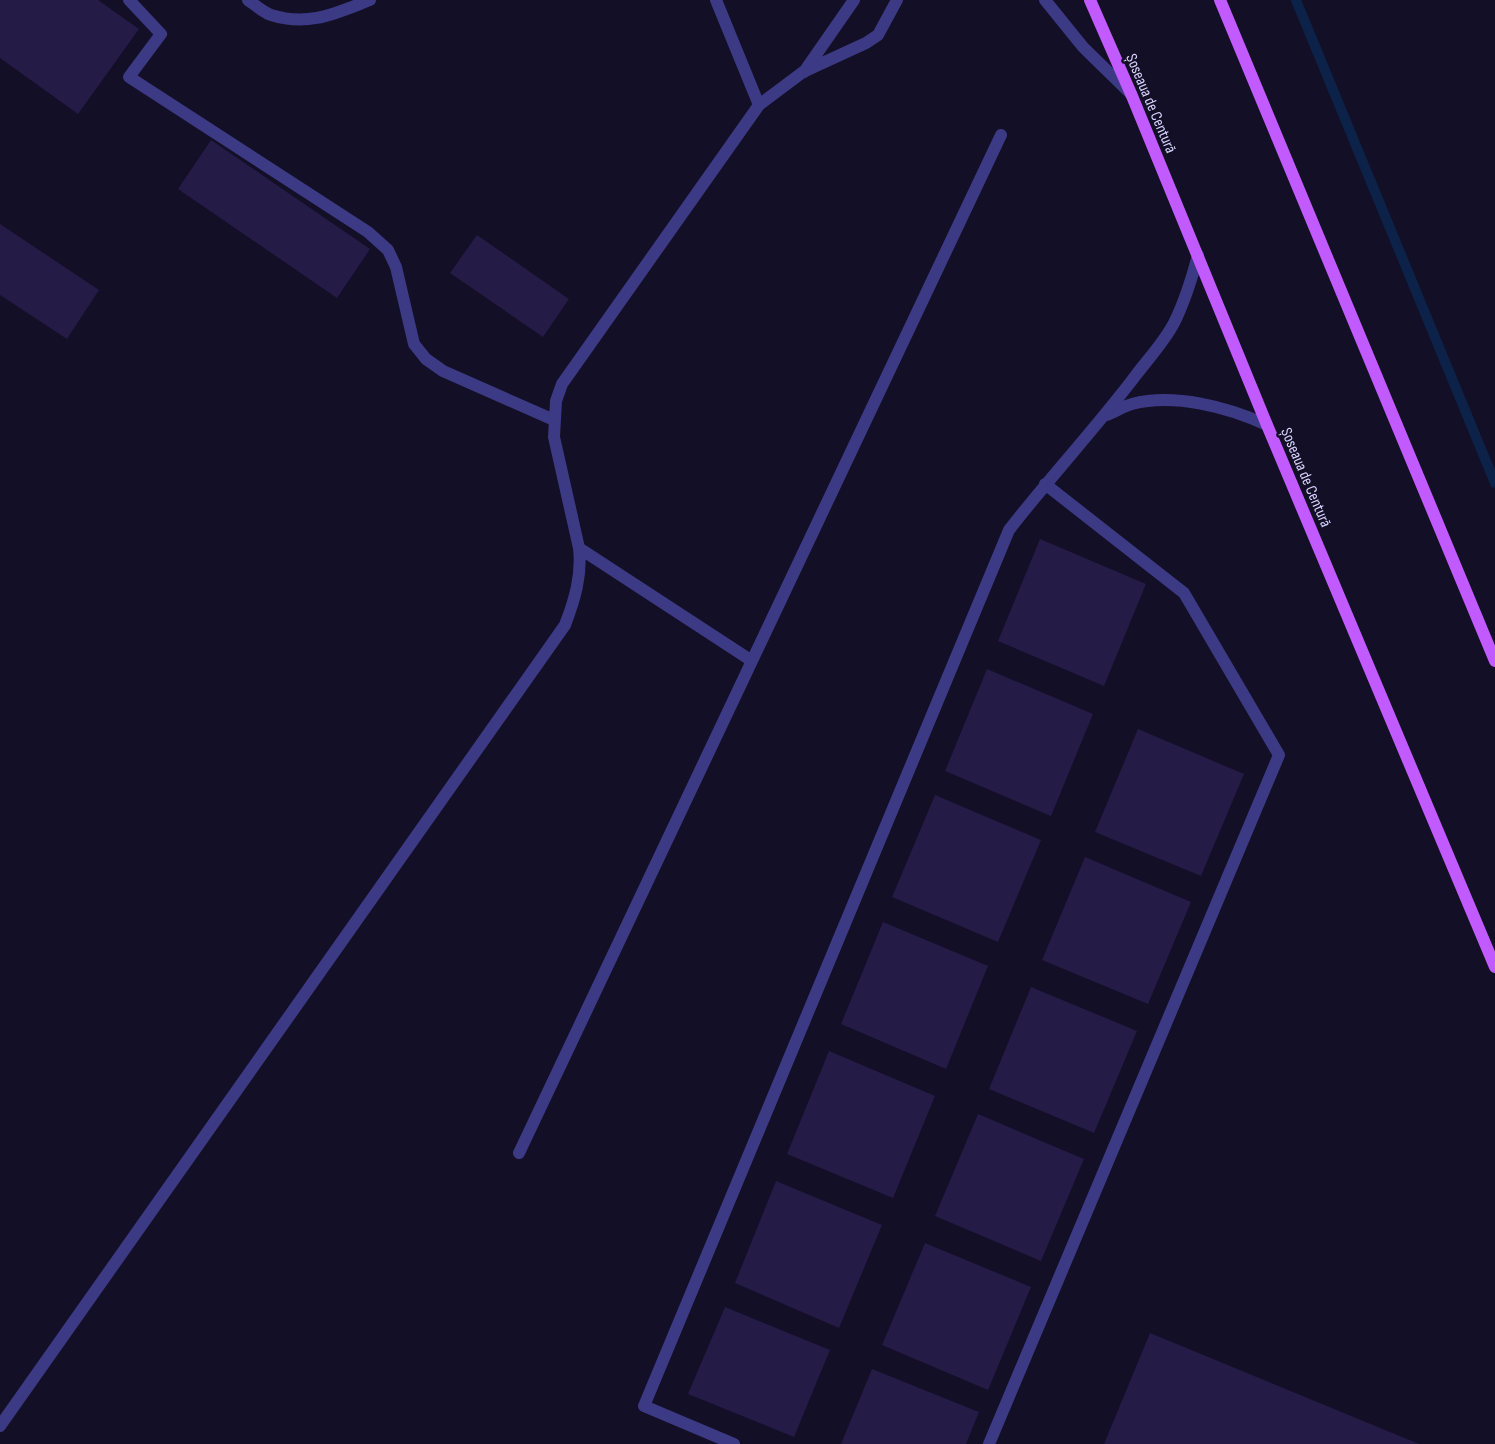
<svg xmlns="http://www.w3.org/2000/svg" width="1495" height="1444" font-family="'Sofia Sans Condensed',sans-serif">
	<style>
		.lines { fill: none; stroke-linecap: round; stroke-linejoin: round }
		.stream { stroke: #0c2248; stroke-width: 10 }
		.building { fill: #241b47 }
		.minor { stroke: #3d3a85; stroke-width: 12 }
		.major { stroke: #c25bff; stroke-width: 12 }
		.labels { text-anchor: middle; stroke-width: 5; stroke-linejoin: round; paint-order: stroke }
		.street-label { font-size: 16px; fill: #d9d4ff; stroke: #130f26 }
	</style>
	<rect width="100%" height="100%" fill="#130f26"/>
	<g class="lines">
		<path class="stream" d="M1296,0L1495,483"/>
	</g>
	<path class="building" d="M0,0H98L139,29L78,114L0,58Z
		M211,140L370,249L337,298L178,189Z
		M0,224L99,290L67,339L0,295Z
		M477,235L569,299L543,337L450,273Z
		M1040,539L1146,584L1104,686L998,641Z
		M987,669L1093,714L1051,816L945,771Z
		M1138,729L1244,774L1201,876L1095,832Z
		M935,795L1041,840L998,942L892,897Z
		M1085,857L1191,902L1148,1004L1042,960Z
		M883,922L988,966L946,1069L841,1024Z
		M1031,987L1137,1031L1094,1133L989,1089Z
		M829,1051L935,1096L893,1198L787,1154Z
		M978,1114L1084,1159L1041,1261L935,1216Z
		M776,1181L882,1225L839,1328L735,1283Z
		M925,1243L1031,1287L988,1390L882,1345Z
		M725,1307L830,1350L794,1437L688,1394Z
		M1150,1333L1419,1444H1104Z
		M872,1369L979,1412L966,1444H841Z"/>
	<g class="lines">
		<path class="minor" d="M129,0L161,34L129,77L368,232L388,250L396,267L414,344L426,359L443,371L554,420
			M248,0C255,5 263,12 271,15C309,27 336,13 370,0
			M716,0L759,105L803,72L866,43L878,35L897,0
			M1045,0L1083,47L1131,94
			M804,72L854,0
			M1107,415C1115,412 1124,406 1132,404C1174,393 1228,407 1267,425
			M579,548L752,661
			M519,1153L1001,135
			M0,1426L565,625C575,599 582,575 579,548L554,437L556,401L562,384L759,105
			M734,1444L644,1406L1009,530C1050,477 1096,428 1136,375C1149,358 1164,342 1174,323C1185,301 1192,278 1198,255
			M989,1444L1279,755L1184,593L1045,484"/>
		<path class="major" d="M1090,0L1132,96L1267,425L1495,967
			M1220,0L1495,661"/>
	</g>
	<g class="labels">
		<g class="street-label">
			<text transform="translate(1152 103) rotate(67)" y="6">Șoseaua de Centură</text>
			<text transform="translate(1307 477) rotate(67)" y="6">Șoseaua de Centură</text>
		</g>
	</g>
</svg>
